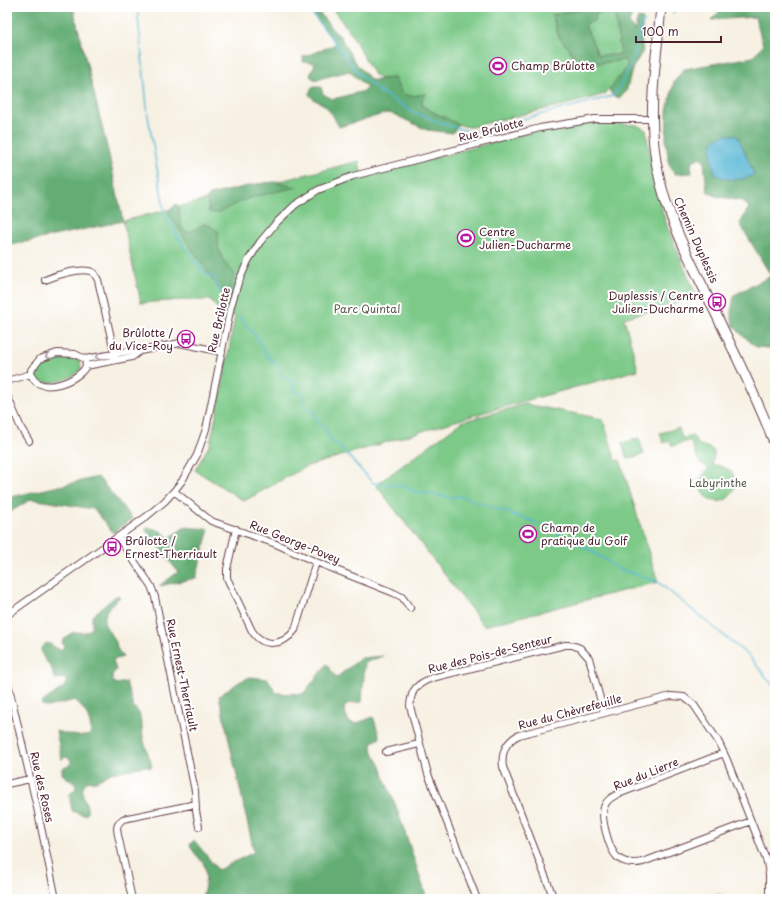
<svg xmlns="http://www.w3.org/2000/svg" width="782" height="906" font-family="'Playpen Sans',sans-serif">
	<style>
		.green { fill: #7bc988; stroke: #62745a }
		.forest { fill: #64ad74; stroke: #576650; fill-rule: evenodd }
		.water { fill: #56b7d5; stroke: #506b80 }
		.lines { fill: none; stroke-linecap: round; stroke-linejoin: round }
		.stream { stroke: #56b7d5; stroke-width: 1.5 }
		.street-casing { stroke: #643e47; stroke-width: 8 }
		.secondary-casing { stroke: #643e47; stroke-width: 11 }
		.street { stroke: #fff; stroke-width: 6 }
		.secondary { stroke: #fff; stroke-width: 9 }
		.oneway { stroke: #ae9aa0 }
		.labels { text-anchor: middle; stroke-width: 4; stroke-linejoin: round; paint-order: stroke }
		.poi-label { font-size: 11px; fill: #4a1f2b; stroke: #fff; text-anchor: start }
		.street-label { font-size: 11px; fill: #4a1f2b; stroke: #fff }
		.park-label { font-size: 11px; fill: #5b5a4c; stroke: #fff }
	</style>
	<rect width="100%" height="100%" fill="#fff"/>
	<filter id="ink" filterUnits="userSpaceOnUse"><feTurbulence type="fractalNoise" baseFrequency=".025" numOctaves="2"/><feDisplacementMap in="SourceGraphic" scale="8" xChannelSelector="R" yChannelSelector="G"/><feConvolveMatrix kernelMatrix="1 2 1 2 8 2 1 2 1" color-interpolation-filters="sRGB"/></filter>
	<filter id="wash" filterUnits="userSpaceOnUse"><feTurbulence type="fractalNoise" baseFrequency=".012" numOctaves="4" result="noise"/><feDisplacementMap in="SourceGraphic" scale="16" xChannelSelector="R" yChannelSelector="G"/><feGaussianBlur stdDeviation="0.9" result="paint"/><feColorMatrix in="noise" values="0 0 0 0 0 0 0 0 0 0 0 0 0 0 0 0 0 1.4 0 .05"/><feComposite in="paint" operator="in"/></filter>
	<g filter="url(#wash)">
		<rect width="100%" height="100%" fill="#f7f1e3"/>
		<path class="green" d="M331,7H594L552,15L559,37L580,63L583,65L624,60L627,62V67L609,90L605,94L584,100L483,124C479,125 475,127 470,127C459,127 431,112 422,105V99L426,94L411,96L402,94L394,78L381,79L374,75L352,35Z
			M614,10L621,55H598L585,25L586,23L594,21L597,13Z
			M596,122L637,125L646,130L653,173L662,210L668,229L697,297L624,318L638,370L485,412L305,467L244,501L195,470L210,444L222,388L235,316L220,313L211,300H181L141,303L123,221L359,161L362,177L532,132L575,124Z
			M58,355L72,356L80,361L81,369C73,381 33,392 34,370L45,359Z
			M525,404L603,419L616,461L620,460L658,582L484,626L376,485L461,422Z
			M679,428L682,438L693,436L698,444C713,450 717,447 712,464C722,467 734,468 735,481C736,486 734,492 731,495C714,514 686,487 709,468L699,462L691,442L688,441L672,446L670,441L663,443L660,433Z
			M639,438L644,454L627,459L622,443Z"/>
		<path class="forest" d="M7,7H73L109,155L123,221L7,246Z
			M307,7H315L333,30L340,36L354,61L371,80C374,81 389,78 394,78L402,94L411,96L427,94L422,99V105L429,110L458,124L453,133L427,130L393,114L387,113L339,127C335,120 331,111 324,105C319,101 313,101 309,94L312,87H321L323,94L333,99L364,91L367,87L349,71L315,80L310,76L315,63L303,62V57L336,44Z
			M594,7H635L629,23L634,31L638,18L643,19L641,39L643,51L633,67L626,92L619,98L613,96L609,90L627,67V62L624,60L583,65L580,63L559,37L552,15ZM614,10L621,55H598L585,25L587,23L594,21L597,13Z
			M714,7H775V356L769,348L756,347L739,332L733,325L731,313L734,295L771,276L740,224L749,207L742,201L715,196L707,191L704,162L700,157L691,162L692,173L675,174L669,165L666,141L667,111L674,82L684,69L753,57L763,45L755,17L711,20L719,12Z
			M274,182L297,187L249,198L217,213L209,212L207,198L210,195L256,184Z
			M176,204L178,205L181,226L187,232L192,231L203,224L209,225L219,232C216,252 222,260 235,274L226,300L168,213Z
			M98,477L133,519L113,533L94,509L31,499L7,514V498Z
			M148,527L161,531L169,538L185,527L209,529L196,578L159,586L178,572L145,529Z
			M117,595L120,597L110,606L106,612L104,623L108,630L116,642L117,648L123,657L113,660L116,670L112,675L113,682L117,684L126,682L133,706L139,713L142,726L143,738L152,766L150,768L146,766L111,773L97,781L86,782C77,795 89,800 87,814L84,815L72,811L69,795L76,788L75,784L62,774V770L64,767L71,764V761L69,758L65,757L62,760L56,731C68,734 78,738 90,735C93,721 84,709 75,700L47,707L42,705L41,703L64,687L67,681L63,678L56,679L53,676C54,664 41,662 41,648L46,643L50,644L60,650L64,647L62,642C65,638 67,635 72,633C78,631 90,635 92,626C92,623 92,619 92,616Z
			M383,656L365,663L362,702L347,704L344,709L349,722L355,724L373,717L374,719L380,738L373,742C369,752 379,759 382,769C385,783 392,795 397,809C407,839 418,869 427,899H202C204,889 209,873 203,863C199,857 192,852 190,844L194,840L218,870L254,852L219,696L239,682L250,677L268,679L276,693L303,694L327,664L336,678L361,658Z
			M720,895L730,899H691Z"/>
		<path class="water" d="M727,135H735L738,137L750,164L754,175C739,181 729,182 715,174C712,159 704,138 727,135Z"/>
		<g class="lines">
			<path class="stream" d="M137,7L148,116L164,209L166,218L173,226V230L177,233V236L181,241L182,245L190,252L194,261L199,265L206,275L213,276L215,278V284L218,286L219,291L222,292L223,296
				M307,7L359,74L379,91L411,111L450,126L471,132L613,96L619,88L634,57L642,22H645
				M673,13L680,7
				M239,316C244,324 251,330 257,338C263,347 267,360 278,365L284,378L293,381L294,386L292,390L301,393L306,408L315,413C316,421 318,425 326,429C328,435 332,443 338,445L373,483L404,486L412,491L453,498L460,496L472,500
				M477,502L535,522L574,541L608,561L616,568L658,582L749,656L775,688"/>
		</g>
	</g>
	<g filter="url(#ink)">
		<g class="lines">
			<defs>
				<path id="street" d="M45,280C56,275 84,266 94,273L98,280L116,360
					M85,359L86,366C77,384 31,397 31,370L40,359L57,353L75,354L85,359L130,351H140L180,343L222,352
					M86,366L132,357L140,351
					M7,381L31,374
					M7,395L21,428L29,441
					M174,491L211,521L276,544L316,562L394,593L402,597L410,608
					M236,529L227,569V578L252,631C263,648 283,646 295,630L316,562
					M118,537L151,586L155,597L195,791L196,811L199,827
					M7,615L146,517L165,501L174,491L182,481L197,455L206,429L231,306L238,283L248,261L260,242L276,223L295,205L318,190L353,176L540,128L595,119H651
					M7,679L36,803L56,899
					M386,752L419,744
					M724,753L616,795C612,797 607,800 605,805C599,815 609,849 617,857C625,864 634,864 643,862L751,821
					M7,784L30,779
					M132,899L118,835C116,827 117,824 123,819L196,804
					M477,899L428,774L410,706C411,689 417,684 432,678L565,645H572L580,648L589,658L604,713
					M554,899L503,767C501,753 506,741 519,735L671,696L684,697L694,705L718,741L727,760L767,862L769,875V899"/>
				<path id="secondary" d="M661,7C657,53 649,100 654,146C659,199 682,244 705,291C729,342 755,392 775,445"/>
			</defs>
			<use href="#street" class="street-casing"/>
			<use href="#secondary" class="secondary-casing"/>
			<use href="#street" class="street"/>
			<use href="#secondary" class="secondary"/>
		</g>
		<defs><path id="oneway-chevron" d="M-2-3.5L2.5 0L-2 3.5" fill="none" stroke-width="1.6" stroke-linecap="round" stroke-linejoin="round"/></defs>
		<g class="oneway">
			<use href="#oneway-chevron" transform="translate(48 356) rotate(158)"/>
			<use href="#oneway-chevron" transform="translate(98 357) rotate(169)"/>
		</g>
	</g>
	<defs>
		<symbol id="stadium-ring" viewBox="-11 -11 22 22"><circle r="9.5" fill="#fff" stroke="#b5179e" stroke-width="1.5"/><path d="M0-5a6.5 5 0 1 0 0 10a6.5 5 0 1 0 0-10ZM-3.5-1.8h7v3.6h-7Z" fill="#b5179e"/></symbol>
		<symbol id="bus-ring" viewBox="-11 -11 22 22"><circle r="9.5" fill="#fff" stroke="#b5179e" stroke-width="1.5"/><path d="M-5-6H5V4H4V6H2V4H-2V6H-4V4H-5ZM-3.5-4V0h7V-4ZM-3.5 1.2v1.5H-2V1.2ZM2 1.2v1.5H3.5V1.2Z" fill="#b5179e"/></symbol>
	</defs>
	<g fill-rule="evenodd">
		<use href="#stadium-ring" x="488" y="56" width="20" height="20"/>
		<use href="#stadium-ring" x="456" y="228" width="20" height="20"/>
		<use href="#bus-ring" x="707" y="292" width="20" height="20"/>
		<use href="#bus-ring" x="176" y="329" width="20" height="20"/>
		<use href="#stadium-ring" x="518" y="524" width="20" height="20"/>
		<use href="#bus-ring" x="102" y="537" width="20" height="20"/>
	</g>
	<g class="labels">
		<g class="poi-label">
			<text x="511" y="70">Champ Brûlotte</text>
			<text x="479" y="236">Centre<tspan x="479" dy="13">Julien-Ducharme</tspan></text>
			<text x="704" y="300" text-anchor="end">Duplessis / Centre<tspan x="704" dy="13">Julien-Ducharme</tspan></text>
			<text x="173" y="337" text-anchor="end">Brûlotte /<tspan x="173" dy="13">du Vice-Roy</tspan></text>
			<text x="541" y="532">Champ de<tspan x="541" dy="13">pratique du Golf</tspan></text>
			<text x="125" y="545">Brûlotte /<tspan x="125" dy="13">Ernest-Therriault</tspan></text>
		</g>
		<g class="street-label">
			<text transform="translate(491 130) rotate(-14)" y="4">Rue Brûlotte</text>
			<text transform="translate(696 240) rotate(66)" y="4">Chemin Duplessis</text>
			<text transform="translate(219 320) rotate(-77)" y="4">Rue Brûlotte</text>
			<text transform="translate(295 542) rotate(22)" y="4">Rue George-Povey</text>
			<text transform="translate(490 654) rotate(-14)" y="4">Rue des Pois-de-Senteur</text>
			<text transform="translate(182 675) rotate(78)" y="4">Rue Ernest-Therriault</text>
			<text transform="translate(570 712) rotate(-15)" y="4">Rue du Chèvrefeuille</text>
			<text transform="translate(646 774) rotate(-22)" y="4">Rue du Lierre</text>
			<text transform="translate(42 787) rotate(77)" y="4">Rue des Roses</text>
		</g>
		<g class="park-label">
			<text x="367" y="313">Parc Quintal</text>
			<text x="718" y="487">Labyrinthe</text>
		</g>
	</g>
	<rect width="782" height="906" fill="none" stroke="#fff" stroke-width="24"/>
	<path d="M636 36v6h85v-6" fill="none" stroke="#4a1f2b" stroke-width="2"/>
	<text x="642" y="36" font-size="12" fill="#4a1f2b" stroke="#ffffff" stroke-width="3" paint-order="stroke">100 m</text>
</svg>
